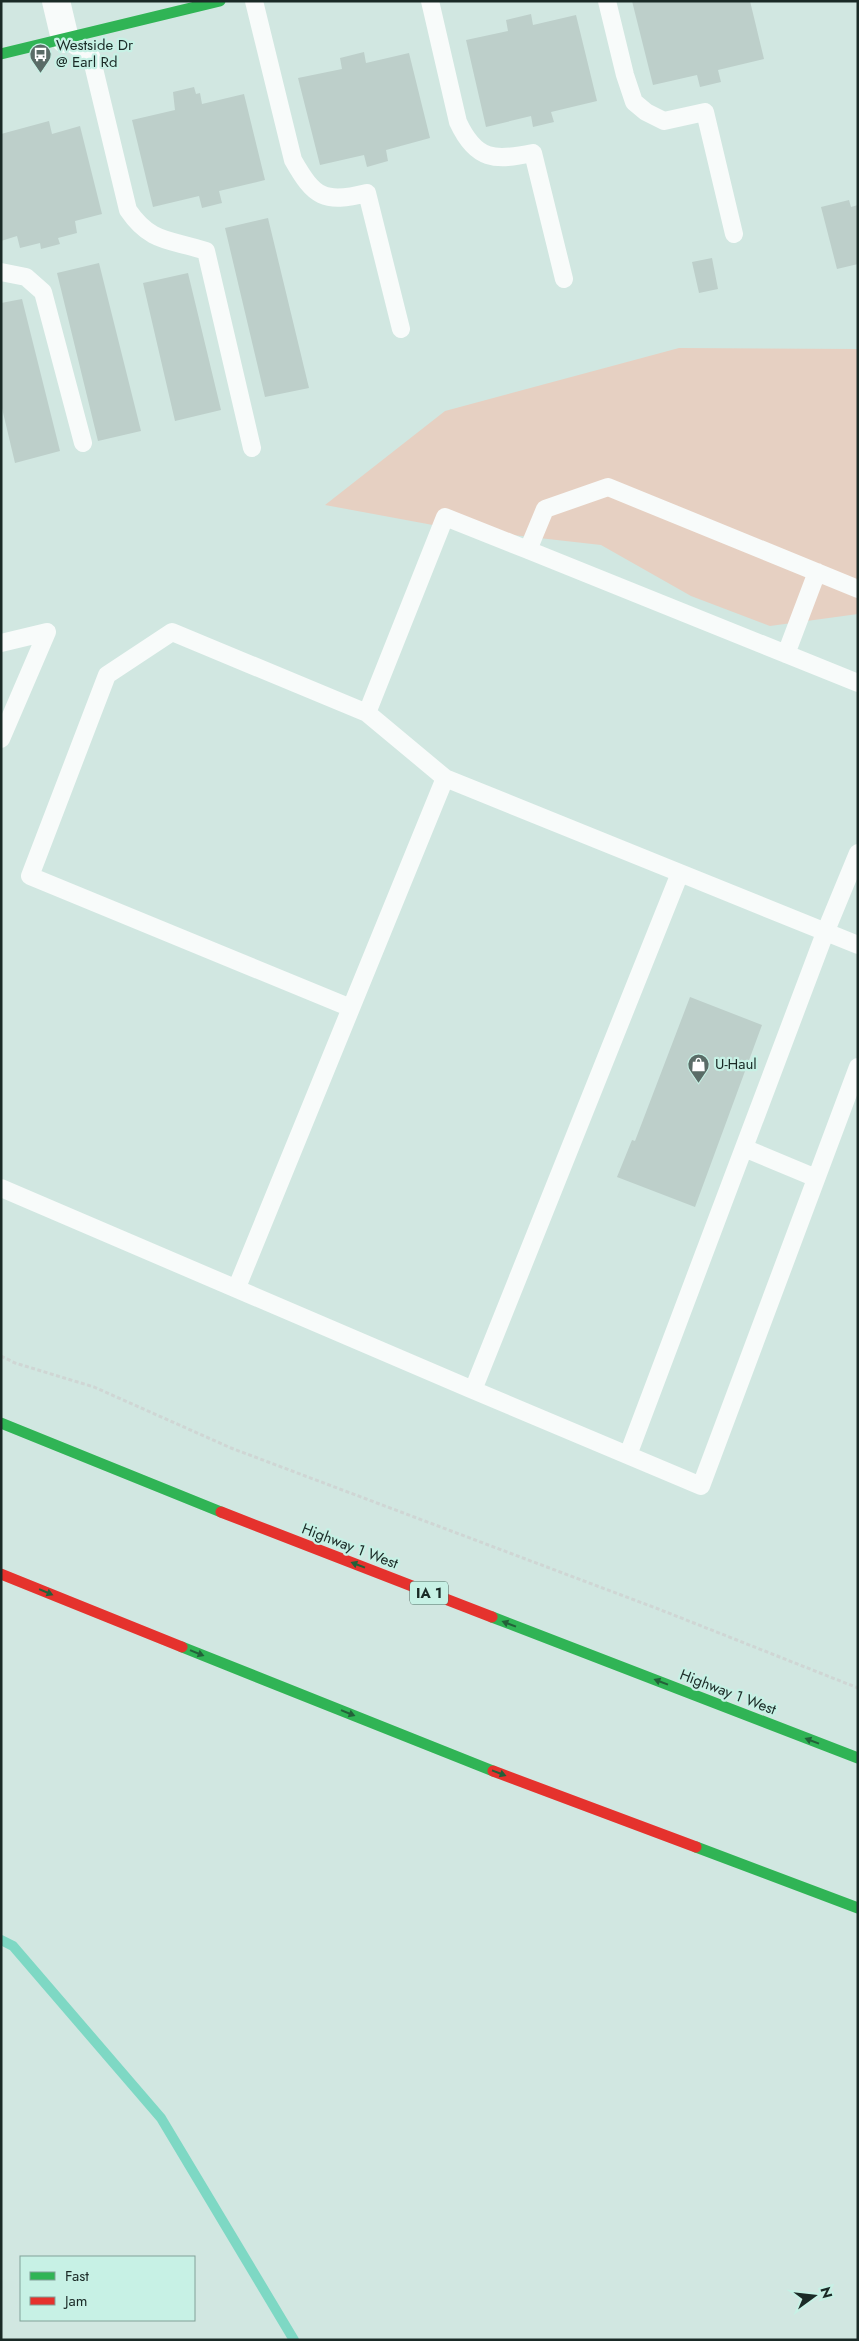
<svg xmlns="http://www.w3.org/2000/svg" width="859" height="2341" font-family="Jost,sans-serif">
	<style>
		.green { fill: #e6d0c2 }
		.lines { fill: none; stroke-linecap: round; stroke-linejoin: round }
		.stream { stroke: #7ed8c4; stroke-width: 10 }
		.building { fill: #bdcfca }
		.path { stroke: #cfd6d4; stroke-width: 3; stroke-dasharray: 4 2.5; stroke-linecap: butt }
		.lane { stroke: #f8fbfa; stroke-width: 18 }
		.street { stroke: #f8fbfa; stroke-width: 28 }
		.fast { stroke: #30b455; stroke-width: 11 }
		.jam { stroke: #e5322d; stroke-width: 11 }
		.oneway { fill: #236139 }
		.labels { text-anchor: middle; stroke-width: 4.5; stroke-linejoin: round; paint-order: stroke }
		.shield { fill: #c7f1e5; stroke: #4e665f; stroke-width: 1 }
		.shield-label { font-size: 14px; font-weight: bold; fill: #1a2a26 }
		.poi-label { font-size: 15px; fill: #1a2a26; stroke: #c7f1e5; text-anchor: start }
		.street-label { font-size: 15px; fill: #1a2a26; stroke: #c7f1e5 }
	</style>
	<rect width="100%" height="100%" fill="#d1e7e1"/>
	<path class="green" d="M679,348L858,349V614L770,626L691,596L601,545L449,528L325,505L445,411Z"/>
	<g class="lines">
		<path class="stream" d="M1,1940L13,1946L161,2118L294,2340"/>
	</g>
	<path class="building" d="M632,1H750L764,59L718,70L721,82L700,87L697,75L653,85Z
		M531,14L533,25L576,15L597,101L551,112L554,122L533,127L531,116L486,127L466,40L508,31L506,20Z
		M364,52L366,63L409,53L430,138L386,150L388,161L367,167L364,155L320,165L298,78L342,69L340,58Z
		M194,87L196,94L200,93L202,104L244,94L265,180L219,191L222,203L202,208L199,196L153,207L132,120L175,110L173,92Z
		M49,121L52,134L80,126L102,214L75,221L77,233L58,238L60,244L41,249L40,243L20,248L17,236L1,241V134Z
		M849,200L851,207L858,205V264L837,269L821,207Z
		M268,218L309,388L265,397L225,228Z
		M712,258L718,289L699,293L692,262Z
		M99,263L141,431L98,441L57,273Z
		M188,273L221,410L175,421L143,283Z
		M22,299L60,451L15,463L1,404V303Z
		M690,997L762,1025L695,1207L617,1177L632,1140L635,1141Z"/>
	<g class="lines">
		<path class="path" d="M1,1356L15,1363L94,1387L231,1448L661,1610L858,1688"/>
		<path class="lane" d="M254,1L293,160C314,197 324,204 367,193L401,329
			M430,1L458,122C476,161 495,161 533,153L564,279
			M607,1L625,75L634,102L646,112L664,121L705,112L734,234
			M65,39L91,56L128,210C151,244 171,239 206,251L252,448
			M1,272L26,277L43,292L83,443
			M858,589L608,487L545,509L528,550L858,683
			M1,643L47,632L1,739
			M786,654L817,572
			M367,713L445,517L528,550
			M351,1008L30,876L107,675L172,632L367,713L445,778L680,873
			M744,1148L816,1178
			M1,1188L473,1390L680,873L858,945
			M237,1287L445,778
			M473,1390L701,1486L858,1067
			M628,1455L825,933L858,853"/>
		<path class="street" d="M56,1L65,39"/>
		<path class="fast" d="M1,54L220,1
			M1,1423L221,1512
			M492,1617L858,1758
			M182,1647L493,1771
			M696,1847L858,1908"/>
		<path class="jam" d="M221,1512L492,1617
			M1,1574L182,1647
			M493,1771L696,1847"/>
	</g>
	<defs><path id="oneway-solid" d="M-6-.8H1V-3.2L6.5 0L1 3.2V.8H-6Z" transform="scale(1.25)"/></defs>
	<g class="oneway">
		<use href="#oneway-solid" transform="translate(358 1565) rotate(-159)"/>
		<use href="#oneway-solid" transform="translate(46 1592) rotate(23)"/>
		<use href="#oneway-solid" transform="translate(509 1624) rotate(-159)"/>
		<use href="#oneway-solid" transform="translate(197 1653) rotate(22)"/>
		<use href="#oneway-solid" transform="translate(661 1682) rotate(-159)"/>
		<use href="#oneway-solid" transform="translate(348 1713) rotate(22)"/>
		<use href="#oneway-solid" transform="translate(812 1741) rotate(-159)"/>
		<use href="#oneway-solid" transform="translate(499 1773) rotate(21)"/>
	</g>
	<defs>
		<symbol id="bus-pin" viewBox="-11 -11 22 30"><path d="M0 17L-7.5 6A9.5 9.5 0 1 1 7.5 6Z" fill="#5a6c67" stroke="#c7f1e5"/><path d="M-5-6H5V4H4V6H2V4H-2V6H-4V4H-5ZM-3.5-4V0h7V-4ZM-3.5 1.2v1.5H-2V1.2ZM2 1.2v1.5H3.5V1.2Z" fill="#fff"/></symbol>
		<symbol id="shop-pin" viewBox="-11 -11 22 30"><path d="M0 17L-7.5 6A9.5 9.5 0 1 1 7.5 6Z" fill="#5a6c67" stroke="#c7f1e5"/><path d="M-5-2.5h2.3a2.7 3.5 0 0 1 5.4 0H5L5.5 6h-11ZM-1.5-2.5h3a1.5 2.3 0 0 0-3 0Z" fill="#fff"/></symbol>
	</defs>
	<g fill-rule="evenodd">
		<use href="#bus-pin" x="28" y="42" width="25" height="34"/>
		<use href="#shop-pin" x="686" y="1052" width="25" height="34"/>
	</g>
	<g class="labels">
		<rect class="shield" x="410" y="1581.5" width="38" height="23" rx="4"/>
		<g class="shield-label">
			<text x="429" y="1598">IA 1</text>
		</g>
		<g class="poi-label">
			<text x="56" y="50">Westside Dr<tspan x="56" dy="17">@ Earl Rd</tspan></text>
			<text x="715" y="1069">U-Haul</text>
		</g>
		<g class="street-label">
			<text transform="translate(350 1546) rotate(21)" y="5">Highway 1 West</text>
			<text transform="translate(728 1692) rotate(21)" y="5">Highway 1 West</text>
		</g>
	</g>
	<rect width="859" height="2341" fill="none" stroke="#1a2a26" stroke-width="5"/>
	<rect x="20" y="2256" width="175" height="65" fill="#c7f1e5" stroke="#82a199"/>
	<rect x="30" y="2272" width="25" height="8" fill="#30b455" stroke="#82a199"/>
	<text x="65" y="2281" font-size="15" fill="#1a2a26">Fast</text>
	<rect x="30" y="2297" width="25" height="8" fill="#e5322d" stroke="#82a199"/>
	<text x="65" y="2306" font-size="15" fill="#1a2a26">Jam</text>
	<g transform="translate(814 2296) rotate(75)" stroke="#c7f1e5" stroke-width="4" paint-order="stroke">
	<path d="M0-4L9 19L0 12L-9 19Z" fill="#1a2a26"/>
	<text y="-8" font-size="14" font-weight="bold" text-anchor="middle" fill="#1a2a26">N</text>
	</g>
</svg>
